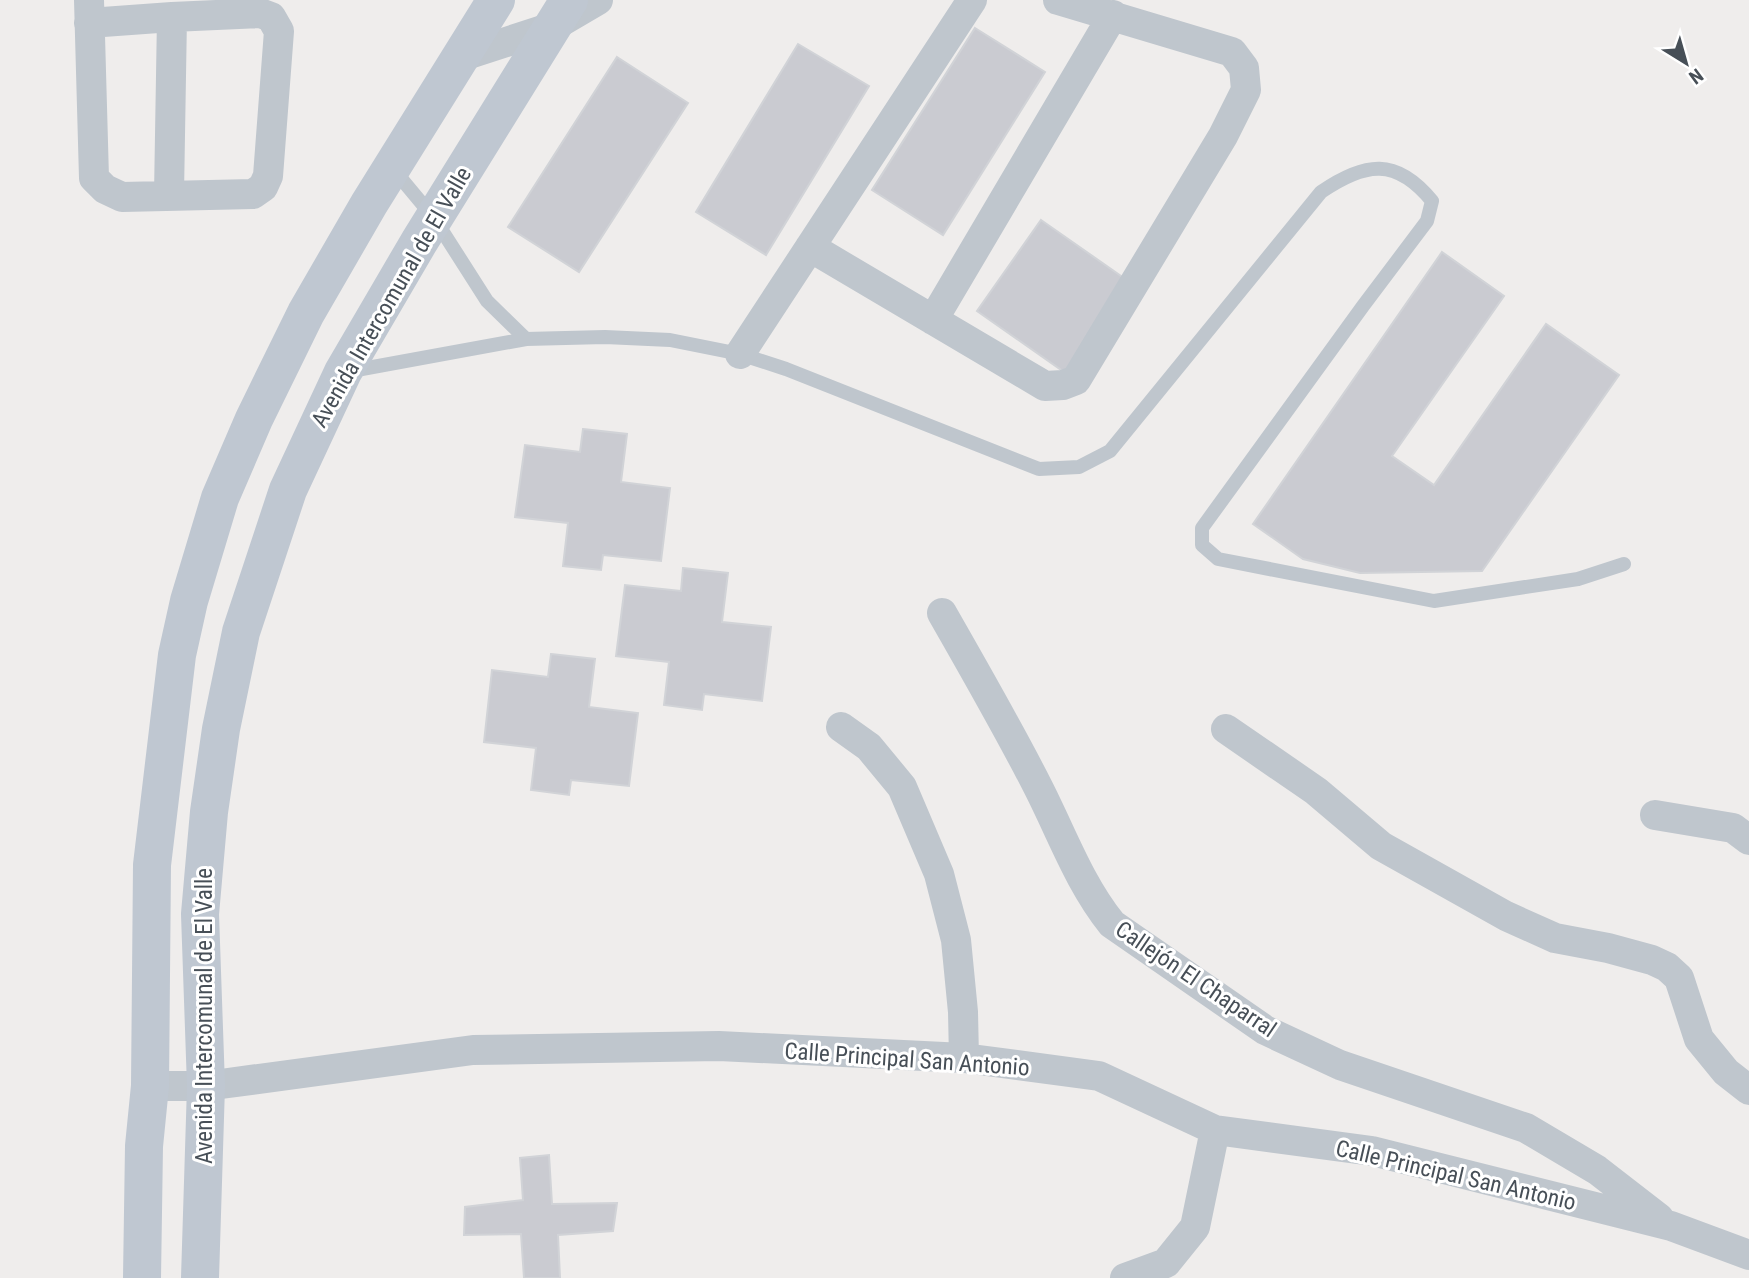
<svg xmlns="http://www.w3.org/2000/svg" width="1749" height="1278" font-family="'Roboto Condensed',sans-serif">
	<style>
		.building { fill: #cacbd1; stroke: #d1d3d7; stroke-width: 2 }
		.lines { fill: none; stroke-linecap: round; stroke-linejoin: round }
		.lane { stroke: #bfc6cd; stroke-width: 14 }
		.street { stroke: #bfc6cd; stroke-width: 30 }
		.secondary { stroke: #bfc7d1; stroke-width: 38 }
		.labels { text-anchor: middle; stroke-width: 6; stroke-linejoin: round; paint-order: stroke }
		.street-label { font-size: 23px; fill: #474f57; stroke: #fff }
	</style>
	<rect width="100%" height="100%" fill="#efedec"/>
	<path class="building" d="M975,28L1045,72L943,235L872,190Z
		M798,44L869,86L766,255L696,212Z
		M617,57L688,103L579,272L508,227Z
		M1041,220L1131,283L1067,374L977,311Z
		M1442,252L1504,296L1392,456L1434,485L1546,324L1619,375L1482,571L1360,573L1303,559L1253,524Z
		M583,429L627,434L621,482L670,488L661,561L603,555L601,570L563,566L568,523L515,517L525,445L580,452Z
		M683,568L728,573L722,622L771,627L762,701L704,694L702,710L664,705L669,662L616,656L625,585L681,591Z
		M551,654L595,659L589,707L638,713L629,786L571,780L569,795L531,790L536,748L484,742L492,670L548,677Z
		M549,1155L552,1204L617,1203L613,1231L558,1235L560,1278H524L521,1234L464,1235L465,1207L523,1200L520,1158Z"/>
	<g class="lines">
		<path class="lane" d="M394,170L434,218L487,301L526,339
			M351,371L526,339L605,337L670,340L740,354L786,369L1039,469L1079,467L1110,451L1321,192C1365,162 1396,157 1432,201L1427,221L1363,306L1202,528V545L1218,559L1434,601L1578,579L1624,564"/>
		<path class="street" d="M89,0L94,178L105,189L122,197L253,194L263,187L268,176L279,31L271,17L260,13L172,17L169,194
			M89,23L172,17
			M460,57L552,27L598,0
			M810,247L1045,386L1063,385L1076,380L1223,136L1246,90L1244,68L1232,52L1058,0
			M933,320L1113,15
			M740,354L972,0
			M942,613C975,671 1008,728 1038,787C1062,834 1079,883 1112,924L1265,1030L1340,1065L1526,1128L1597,1170L1659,1218
			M841,727L869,747L902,787L939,874L956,940L963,1012L964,1058
			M1226,729L1316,791L1381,846L1506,916L1555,938L1608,948L1652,960L1667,967L1679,978L1699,1039L1726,1072L1749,1090
			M1655,815L1733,828L1749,840
			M150,1086H206L473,1050L719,1046L964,1058L1099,1076L1215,1130L1372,1151L1671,1226L1749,1255
			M1125,1278L1166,1263L1195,1227L1215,1130"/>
		<path class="secondary" d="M142,1278L144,1146L150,1086L152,865L177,655L189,601L220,498L254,419L306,313L369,204L496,0
			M200,1278L206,1086L200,914L209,812L221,729L241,632L288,490L343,372L419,242L569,0"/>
	</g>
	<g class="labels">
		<g class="street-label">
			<text transform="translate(391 297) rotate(-60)" y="8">Avenida Intercomunal de El Valle</text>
			<text transform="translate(1196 979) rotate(34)" y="8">Callejón El Chaparral</text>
			<text transform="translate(204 1016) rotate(-90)" y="8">Avenida Intercomunal de El Valle</text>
			<text transform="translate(907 1059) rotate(4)" y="8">Calle Principal San Antonio</text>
			<text transform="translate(1456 1175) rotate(13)" y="8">Calle Principal San Antonio</text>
		</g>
	</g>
	<g transform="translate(1686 63) rotate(143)" stroke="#ffffff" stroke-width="5" paint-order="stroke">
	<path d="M0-5L12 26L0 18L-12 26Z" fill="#474f57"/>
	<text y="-10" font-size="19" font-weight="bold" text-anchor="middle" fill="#474f57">N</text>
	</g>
</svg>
